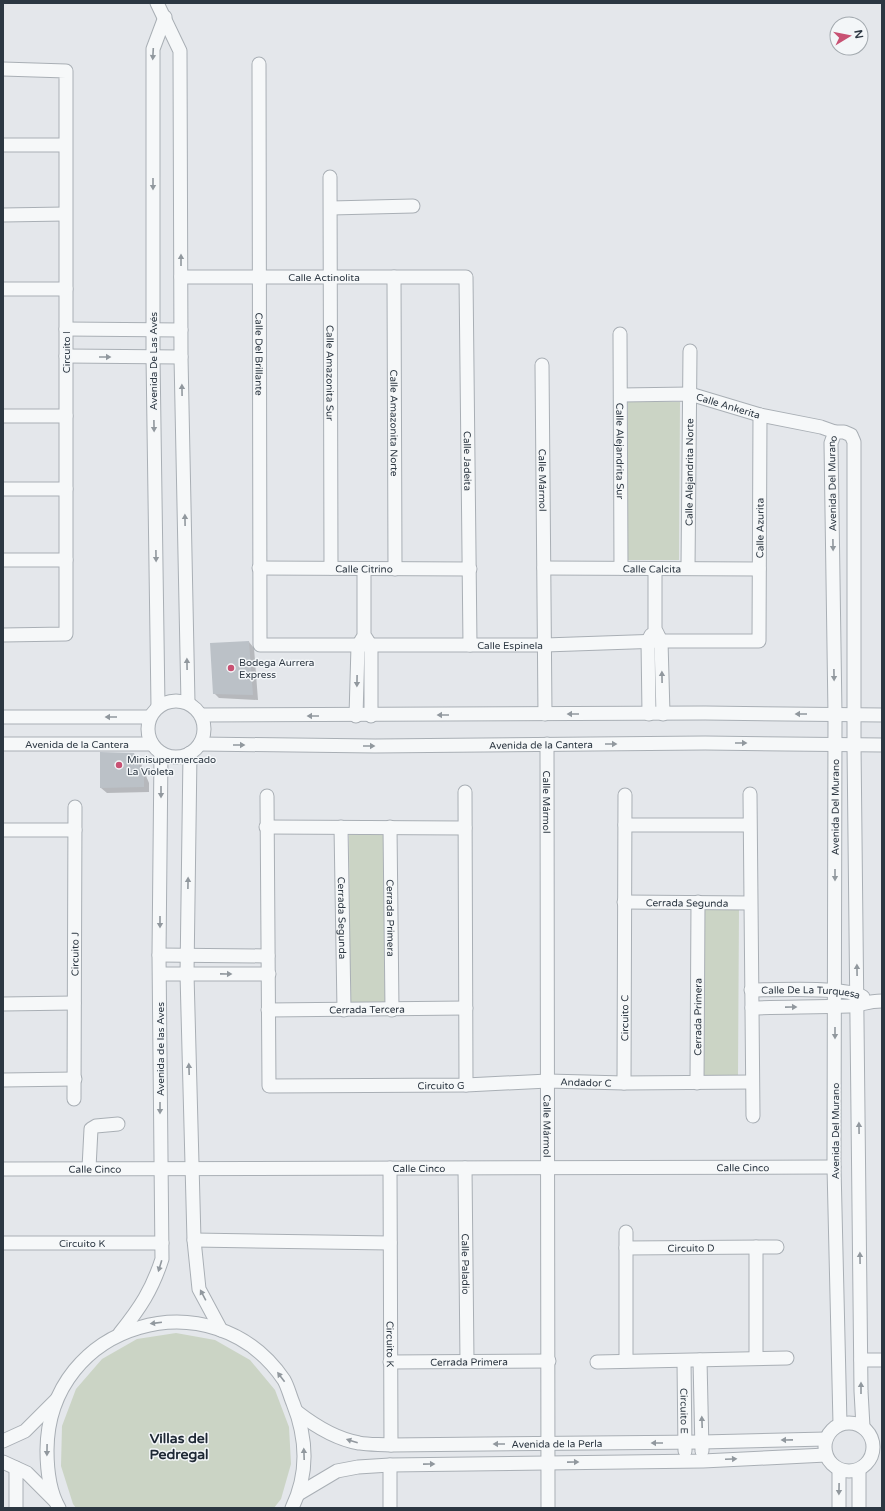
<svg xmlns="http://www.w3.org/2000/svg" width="885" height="1511" font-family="'Varela Round',sans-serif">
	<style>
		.green { fill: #cbd4c5 }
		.shadow { fill: #0003 }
		.building { fill: #bbc1c7 }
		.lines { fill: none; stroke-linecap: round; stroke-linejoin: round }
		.minor-casing { stroke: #a9afb5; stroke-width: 15 }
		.minor { stroke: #f6f8f9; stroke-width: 13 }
		.oneway { fill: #91989e }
		.poi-dot { fill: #c85173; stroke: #f3f6f8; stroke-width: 1.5 }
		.labels { text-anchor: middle; stroke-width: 3; stroke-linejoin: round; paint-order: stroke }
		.street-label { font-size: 10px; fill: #2c3742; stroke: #f3f6f8 }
		.poi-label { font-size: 10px; fill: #2c3742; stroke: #f3f6f8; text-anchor: start }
		.district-label { font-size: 14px; font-weight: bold; fill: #1e2834; stroke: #f3f6f8 }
	</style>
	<rect width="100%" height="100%" fill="#e4e7eb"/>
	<path class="green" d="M628,401L680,402L679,560H627Z
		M349,835H384L385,1002H350Z
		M705,909H739L738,1075H704Z
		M176,1333L215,1340L250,1360L275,1390L289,1427L291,1464L281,1499L274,1508H76L73,1504L61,1466L62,1426L76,1389L102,1359L137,1339Z"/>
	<path class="shadow" d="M249,642L254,648L258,700L219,698L214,693Z
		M133,754L139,759L149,783V792L107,793L101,788Z"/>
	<path class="building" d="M249,641L253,695L213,694L210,643Z
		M100,752L134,753L144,777V787L100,788Z"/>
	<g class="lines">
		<defs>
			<g id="minor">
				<path d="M157,3L180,51L181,357L188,703"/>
				<path id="s1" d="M259,64L260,645H545L661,641H759L760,415"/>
				<path d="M3,69L66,71V634L3,635"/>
				<path d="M3,145H65"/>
				<path id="s2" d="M330,177L331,568"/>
				<path d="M331,208L413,206"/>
				<path d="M3,215L65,214"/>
				<path id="s3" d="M181,277H466L470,645"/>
				<path id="s4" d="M394,277L395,569"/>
				<path d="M3,289H66"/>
				<path d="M66,329L181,330"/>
				<path id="s5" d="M620,334L621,568"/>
				<path d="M66,356L181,357"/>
				<path id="s6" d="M542,365L545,714"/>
				<path id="s7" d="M621,395L690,394L760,415L821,427L835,432"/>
				<path d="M3,416H66"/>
				<path d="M3,489H66"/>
				<path d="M3,560H66"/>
				<path id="s8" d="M259,568L470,569"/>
				<path id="s9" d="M544,568L759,569"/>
				<path id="s10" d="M688,568L690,351"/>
				<path d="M364,569V635L371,646V716"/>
				<path d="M655,569V629L661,641L663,714"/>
				<circle cx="176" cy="729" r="28"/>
				<path d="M158,706L153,357V49L165,17"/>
				<path d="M649,714L648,641L651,635"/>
				<path d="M201,715L705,713L882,715"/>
				<path d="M356,716L358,646L362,639"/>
				<path d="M3,717H150"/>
				<path id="s11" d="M3,744H152"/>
				<path id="s12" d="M200,744L375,746L705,743L882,745"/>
				<path id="s13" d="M547,744L548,1508"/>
				<path d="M190,753L187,974L194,1240L199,1289L221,1330"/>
				<path d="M465,792L466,1085"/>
				<path d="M750,794L753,1116"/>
				<path id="s14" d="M267,796L269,1086L466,1085L548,1081L624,1083L752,1082"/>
				<path d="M625,825H749"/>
				<path d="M266,827L465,828"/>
				<path id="s15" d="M341,827L344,1010"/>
				<path id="s16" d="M390,827L392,1010"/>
				<path d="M3,830H75"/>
				<path id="s17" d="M624,902L750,903"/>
				<path d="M159,955L268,956"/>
				<path d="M160,974H269"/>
				<path id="s18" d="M751,990C774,990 848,986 863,997"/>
				<path d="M3,1004L74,1003"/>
				<path d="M752,1008C784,1007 816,1007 849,1006C862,1005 867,1001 882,1001"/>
				<path id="s19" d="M268,1010L466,1008"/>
				<path d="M3,1080L75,1079"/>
				<path id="s20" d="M624,1083L625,795"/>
				<path id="s21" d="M697,1083L698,902"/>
				<path id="s22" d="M74,1099L75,807"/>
				<path d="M89,1168L91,1129L96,1126L118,1124"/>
				<path id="s23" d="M390,1168L391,1445"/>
				<path id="s24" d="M465,1168L467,1361"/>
				<path id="s25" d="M3,1169L834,1167"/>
				<path d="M626,1232V1361"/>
				<path d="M194,1240L390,1243"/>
				<path id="s26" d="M3,1243H162"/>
				<path id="s27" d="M626,1248L777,1247"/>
				<path d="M120,1333C140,1308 152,1290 162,1259L159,955L161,753"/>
				<path d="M756,1358V1247"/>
				<path d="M700,1360L702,1451"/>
				<path d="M861,1360H882"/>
				<path id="s28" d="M684,1361L685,1451"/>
				<path id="s29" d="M390,1362L549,1361"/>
				<path d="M597,1362L787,1358"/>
				<path id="s30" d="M297,1412C315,1426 336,1439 359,1443C369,1445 380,1444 391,1445L702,1442L826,1439"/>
				<circle cx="849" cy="1447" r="24"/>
				<path id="s31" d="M840,1424L834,1167L835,715L831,443L835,432H844L851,435L854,442V745L861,1391L863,1427"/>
				<path d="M3,1441L25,1431L56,1400"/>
				<path d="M3,1462L27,1473L55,1501"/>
				<path d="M16,1468V1508"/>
				<path d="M859,1470V1508"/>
				<path d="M300,1493L337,1471L358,1467L390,1465L703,1461L826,1455"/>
				<path d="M59,1508C49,1491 47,1469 47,1450C48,1322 213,1275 284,1380C288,1387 290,1396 293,1403C307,1438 309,1473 292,1508"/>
				<path d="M390,1508V1465"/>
				<path d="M839,1508V1470"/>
			</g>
		</defs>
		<use href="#minor" class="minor-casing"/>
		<use href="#minor" class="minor"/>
	</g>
	<defs><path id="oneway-solid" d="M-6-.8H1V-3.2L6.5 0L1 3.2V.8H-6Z"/></defs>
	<g class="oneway">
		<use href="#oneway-solid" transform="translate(153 54) rotate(93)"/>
		<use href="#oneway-solid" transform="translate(153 184) rotate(90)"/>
		<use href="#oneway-solid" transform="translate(181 260) rotate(-90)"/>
		<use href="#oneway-solid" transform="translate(105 357)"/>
		<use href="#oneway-solid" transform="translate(182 390) rotate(-91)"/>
		<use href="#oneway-solid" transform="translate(154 426) rotate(89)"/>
		<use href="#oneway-solid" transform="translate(185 520) rotate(-91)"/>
		<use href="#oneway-solid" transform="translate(833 545) rotate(89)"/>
		<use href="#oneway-solid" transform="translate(156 556) rotate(89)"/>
		<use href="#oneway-solid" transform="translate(187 664) rotate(-91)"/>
		<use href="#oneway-solid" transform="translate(834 675) rotate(89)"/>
		<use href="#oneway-solid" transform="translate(662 677) rotate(-91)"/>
		<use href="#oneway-solid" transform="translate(357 681) rotate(91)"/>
		<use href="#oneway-solid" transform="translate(573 714) rotate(180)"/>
		<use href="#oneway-solid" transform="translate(801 714) rotate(-180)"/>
		<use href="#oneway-solid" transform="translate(443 715) rotate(180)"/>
		<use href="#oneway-solid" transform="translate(313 716) rotate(-180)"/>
		<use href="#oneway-solid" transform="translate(111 717) rotate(-180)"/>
		<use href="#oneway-solid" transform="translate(741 743)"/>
		<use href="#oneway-solid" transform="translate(611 744)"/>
		<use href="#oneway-solid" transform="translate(239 745)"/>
		<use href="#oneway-solid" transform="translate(369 746)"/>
		<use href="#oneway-solid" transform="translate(161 792) rotate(90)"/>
		<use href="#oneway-solid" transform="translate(835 875) rotate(90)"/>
		<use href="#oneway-solid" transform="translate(188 883) rotate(-89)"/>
		<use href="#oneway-solid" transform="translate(160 922) rotate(90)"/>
		<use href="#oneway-solid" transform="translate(857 970) rotate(-91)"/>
		<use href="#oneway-solid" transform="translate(226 974) rotate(1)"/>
		<use href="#oneway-solid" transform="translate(791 1007) rotate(-1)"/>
		<use href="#oneway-solid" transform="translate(835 1033) rotate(90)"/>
		<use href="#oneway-solid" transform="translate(189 1069) rotate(-92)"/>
		<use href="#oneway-solid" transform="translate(160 1108) rotate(90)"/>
		<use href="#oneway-solid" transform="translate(859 1128) rotate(-91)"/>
		<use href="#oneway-solid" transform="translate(860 1258) rotate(-91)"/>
		<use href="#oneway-solid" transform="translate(160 1266) rotate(107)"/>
		<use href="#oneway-solid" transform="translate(203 1295) rotate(-118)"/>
		<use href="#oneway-solid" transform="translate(156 1323) rotate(173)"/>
		<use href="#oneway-solid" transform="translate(281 1377) rotate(-127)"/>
		<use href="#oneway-solid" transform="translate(861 1388) rotate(-90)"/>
		<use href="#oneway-solid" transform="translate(702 1422) rotate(-92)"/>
		<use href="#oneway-solid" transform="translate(787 1440) rotate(179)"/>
		<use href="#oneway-solid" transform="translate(352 1441) rotate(-162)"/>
		<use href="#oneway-solid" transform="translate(657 1443) rotate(180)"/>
		<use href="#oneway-solid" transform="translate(499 1444) rotate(180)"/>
		<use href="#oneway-solid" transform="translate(47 1450) rotate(91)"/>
		<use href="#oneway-solid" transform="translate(304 1454) rotate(-92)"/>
		<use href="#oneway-solid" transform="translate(731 1459) rotate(-3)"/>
		<use href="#oneway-solid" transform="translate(573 1462) rotate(-1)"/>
		<use href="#oneway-solid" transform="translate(429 1464) rotate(-1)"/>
		<use href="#oneway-solid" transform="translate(839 1489) rotate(91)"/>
	</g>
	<g class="poi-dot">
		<circle cx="231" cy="668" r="4"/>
		<circle cx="119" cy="765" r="4"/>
	</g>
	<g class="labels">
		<g class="street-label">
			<text dy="4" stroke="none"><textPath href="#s3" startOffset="143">Calle Actinolita</textPath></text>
			<text transform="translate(66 352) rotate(-90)" y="4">Circuito I</text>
			<text dy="4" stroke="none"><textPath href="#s1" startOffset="290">Calle Del Brillante</textPath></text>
			<text transform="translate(153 361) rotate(-90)" y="4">Avenida De Las Avés</text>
			<text dy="4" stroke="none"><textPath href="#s2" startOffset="196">Calle Amazonita Sur</textPath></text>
			<text dy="4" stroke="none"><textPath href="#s7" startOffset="109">Calle Ankerita</textPath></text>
			<text dy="4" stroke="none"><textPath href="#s4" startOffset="146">Calle Amazonita Norte</textPath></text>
			<text dy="4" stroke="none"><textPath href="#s5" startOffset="117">Calle Alejandrita Sur</textPath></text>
			<text dy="4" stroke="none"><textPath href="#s3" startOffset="469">Calle Jadeita</textPath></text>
			<text dy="4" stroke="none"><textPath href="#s10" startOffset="96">Calle Alejandrita Norte</textPath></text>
			<text dy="4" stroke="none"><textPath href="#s6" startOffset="115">Calle Mármol</textPath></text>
			<text dy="4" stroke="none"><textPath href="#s31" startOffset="941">Avenida Del Murano</textPath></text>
			<text dy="4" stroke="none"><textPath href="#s1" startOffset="1193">Calle Azurita</textPath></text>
			<text dy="4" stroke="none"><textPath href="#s8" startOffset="105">Calle Citrino</textPath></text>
			<text dy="4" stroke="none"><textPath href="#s9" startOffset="108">Calle Calcita</textPath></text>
			<text dy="4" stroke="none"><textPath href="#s1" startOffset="831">Calle Espinela</textPath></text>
			<text dy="4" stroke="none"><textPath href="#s11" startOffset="74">Avenida de la Cantera</textPath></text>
			<text dy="4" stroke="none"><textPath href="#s12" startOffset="341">Avenida de la Cantera</textPath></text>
			<text dy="4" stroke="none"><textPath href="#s13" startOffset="58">Calle Mármol</textPath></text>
			<text dy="4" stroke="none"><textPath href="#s31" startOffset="617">Avenida Del Murano</textPath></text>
			<text dy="4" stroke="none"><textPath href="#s17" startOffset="63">Cerrada Segunda</textPath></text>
			<text dy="4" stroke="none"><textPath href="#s15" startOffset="91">Cerrada Segunda</textPath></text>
			<text dy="4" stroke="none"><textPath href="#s16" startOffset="91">Cerrada Primera</textPath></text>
			<text dy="4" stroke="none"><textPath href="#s22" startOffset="145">Circuito J</textPath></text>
			<text dy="4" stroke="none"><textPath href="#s18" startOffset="60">Calle De La Turquesa</textPath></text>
			<text dy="4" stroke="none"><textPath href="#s19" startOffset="99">Cerrada Tercera</textPath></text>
			<text dy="4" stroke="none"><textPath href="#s21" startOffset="66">Cerrada Primera</textPath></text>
			<text dy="4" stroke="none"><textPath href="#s20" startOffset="65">Circuito C</textPath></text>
			<text transform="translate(160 1049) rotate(-90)" y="4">Avenida de las Aves</text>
			<text dy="4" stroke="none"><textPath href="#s14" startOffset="607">Andador C</textPath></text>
			<text dy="4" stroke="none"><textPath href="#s14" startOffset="462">Circuito G</textPath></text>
			<text dy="4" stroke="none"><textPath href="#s13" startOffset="382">Calle Mármol</textPath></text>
			<text transform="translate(835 1131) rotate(-90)" y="4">Avenida Del Murano</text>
			<text dy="4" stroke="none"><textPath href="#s25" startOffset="740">Calle Cinco</textPath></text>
			<text dy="4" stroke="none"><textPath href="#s25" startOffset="92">Calle Cinco</textPath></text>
			<text dy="4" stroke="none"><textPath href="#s25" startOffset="416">Calle Cinco</textPath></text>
			<text dy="4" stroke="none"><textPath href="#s26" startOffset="79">Circuito K</textPath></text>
			<text dy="4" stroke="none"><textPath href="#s27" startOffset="65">Circuito D</textPath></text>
			<text dy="4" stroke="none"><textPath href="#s24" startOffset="96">Calle Paladio</textPath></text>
			<text dy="4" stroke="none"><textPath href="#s23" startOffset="176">Circuito K</textPath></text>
			<text dy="4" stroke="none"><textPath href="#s29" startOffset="79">Cerrada Primera</textPath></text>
			<text dy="4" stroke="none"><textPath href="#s28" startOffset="50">Circuito E</textPath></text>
			<text dy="4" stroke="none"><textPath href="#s30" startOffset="268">Avenida de la Perla</textPath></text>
		</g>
		<g class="poi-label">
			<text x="239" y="666">Bodega Aurrera<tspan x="239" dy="12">Express</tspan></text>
			<text x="127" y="763">Minisupermercado<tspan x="127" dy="12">La Violeta</tspan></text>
		</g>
		<g class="district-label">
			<text x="179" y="1443">Villas del<tspan x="179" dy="16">Pedregal</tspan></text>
		</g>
	</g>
	<rect width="885" height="1511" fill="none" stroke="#2c3742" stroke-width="8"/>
	<g transform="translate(849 36) rotate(80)"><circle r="19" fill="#f3f6f8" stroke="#a3aaaf"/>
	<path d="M0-3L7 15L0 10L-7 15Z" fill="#c85173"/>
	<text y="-6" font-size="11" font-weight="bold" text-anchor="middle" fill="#2c3742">N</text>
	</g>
</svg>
